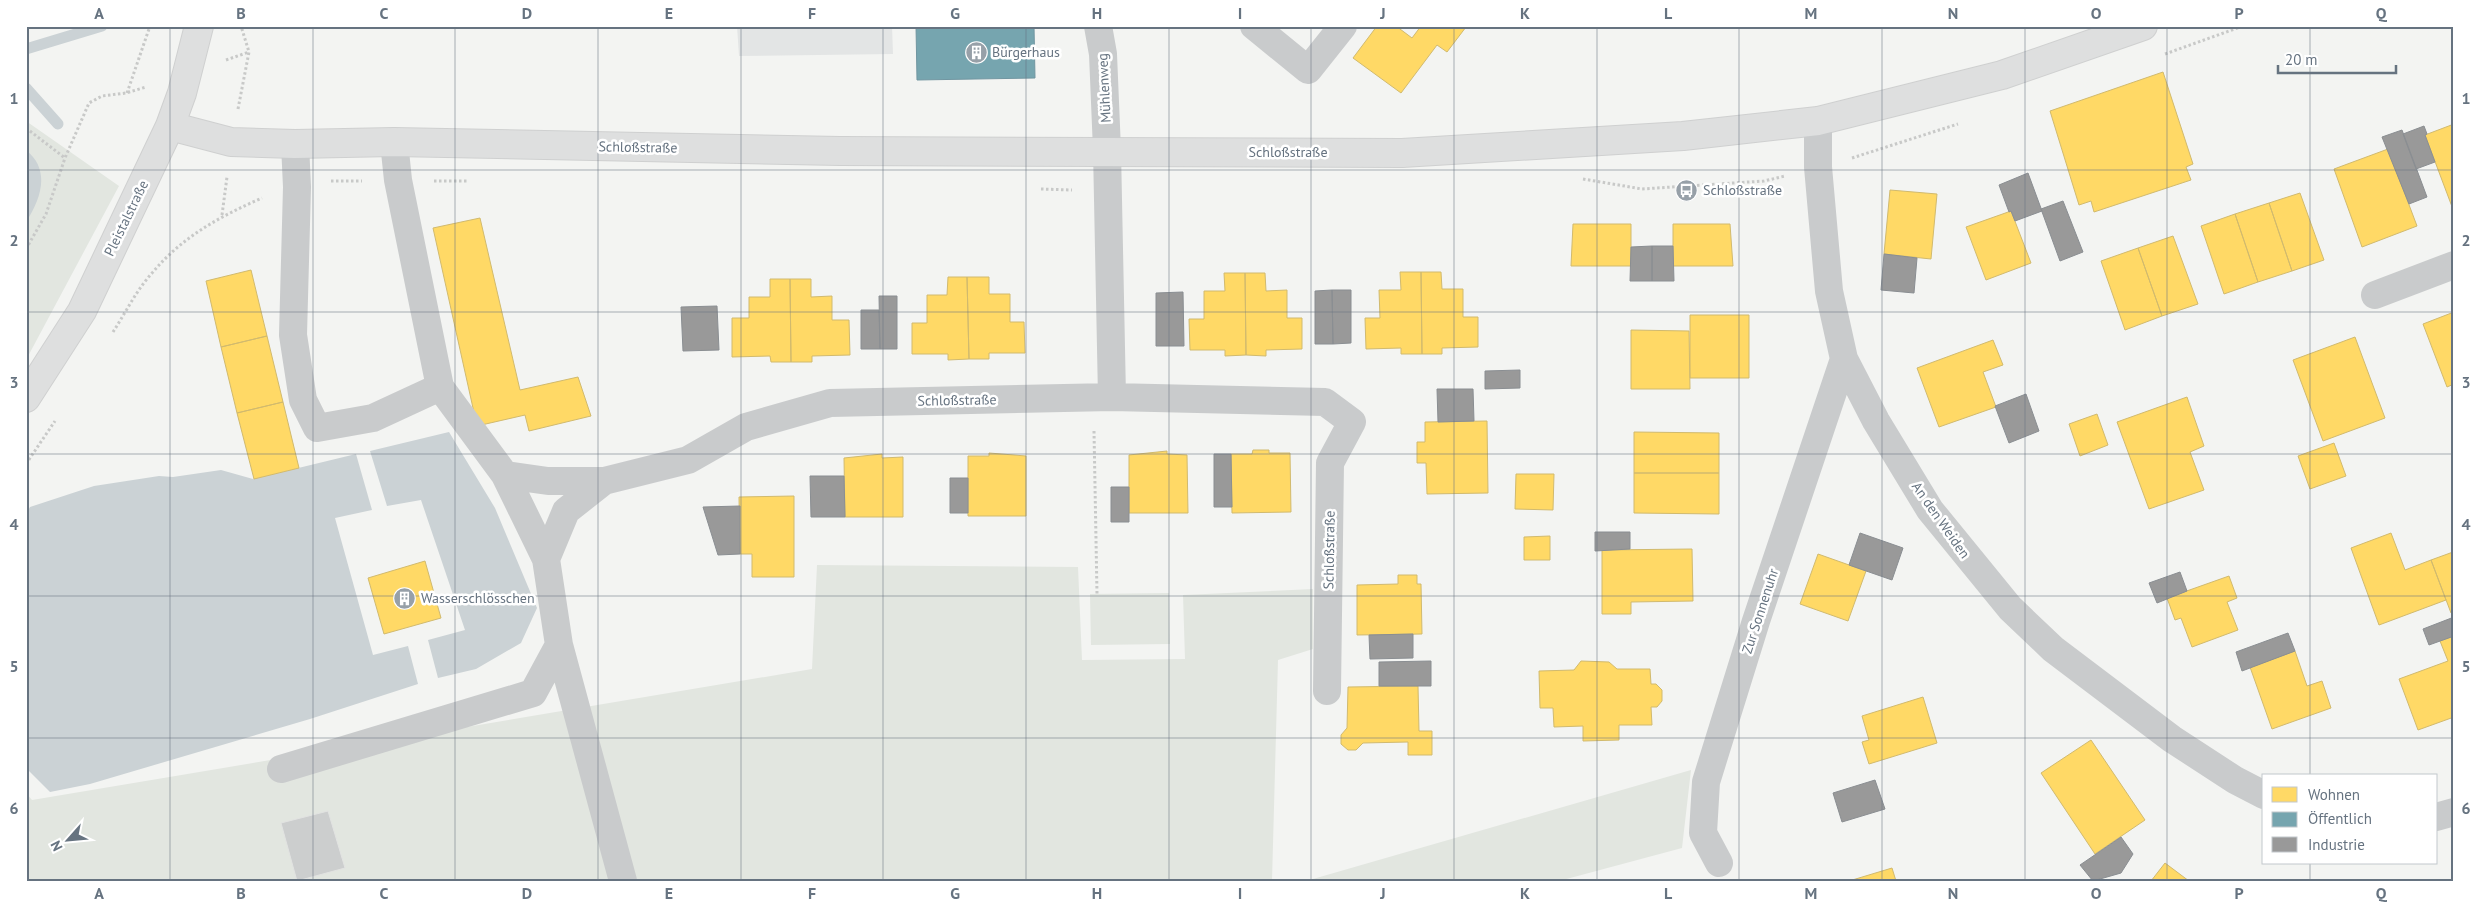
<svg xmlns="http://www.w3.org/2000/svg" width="2480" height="907" font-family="'PT Sans',sans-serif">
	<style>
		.built { fill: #e3e5e5 }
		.green { fill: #e2e6e0 }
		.water { fill: #cbd2d5 }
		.homes { fill: #ffd966; stroke: #d1ba6e }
		.public { fill: #76a5af; stroke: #7196a1 }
		.industry { fill: #999; stroke: #8a8e92 }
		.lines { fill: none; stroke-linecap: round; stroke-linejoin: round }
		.stream { stroke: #cbd2d5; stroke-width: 11 }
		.building { fill: #cccece; stroke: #e2e3e2 }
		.major-casing { stroke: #cfd0d0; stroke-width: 30 }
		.path { stroke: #c8c9c8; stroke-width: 3; stroke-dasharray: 2.5 2.5; stroke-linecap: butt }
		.minor { stroke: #c9cbcc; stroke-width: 28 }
		.major { stroke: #dedfdf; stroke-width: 28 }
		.grid { fill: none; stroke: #667380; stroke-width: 1; stroke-opacity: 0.55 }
		.labels { text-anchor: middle; stroke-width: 5; stroke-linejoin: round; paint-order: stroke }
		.poi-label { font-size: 14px; fill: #667380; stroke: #fff; text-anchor: start }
		.street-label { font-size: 14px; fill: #667380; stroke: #fff }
		.neatline { fill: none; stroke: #667380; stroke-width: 2 }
		.grid-label { font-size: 16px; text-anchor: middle; font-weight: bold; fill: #667380 }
	</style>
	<rect width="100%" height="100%" fill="#f3f4f2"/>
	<path class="built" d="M737,26H892L893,54L739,56Z"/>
	<path class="green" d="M26,121L119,186L26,360Z
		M817,565L1078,567L1082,660L1185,659L1183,595L1313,589V649L1278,660L1272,881H26V793L32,800L812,669Z
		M1169,593L1170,644L1091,645L1090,594Z
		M1691,770L1682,848L1559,881H1306Z"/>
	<path class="water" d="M26,150C51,170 41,199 26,222Z
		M449,432L495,508L537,608L521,643L476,669L438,678L428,640L465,630L421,500L387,506L370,451Z
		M356,454L372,510L335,518L373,655L408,646L418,684L310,719L90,784L50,792L26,768V514L30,507L94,486L159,476L173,477L221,470L253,479Z"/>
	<path class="homes" d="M1377,26H1396L1412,38L1421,26L1466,27L1447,52L1437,45L1401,93L1353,58Z
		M2163,72L2193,164L2186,167L2191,180L2094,212L2091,201L2079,205L2050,111Z
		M2454,124V212L2425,135Z
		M2388,149L2417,226L2362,247L2334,169Z
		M1890,190L1937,194L1931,259L1884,254Z
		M2300,193L2324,260L2292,271L2269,203Z
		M2269,203L2292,271L2258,282L2235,214Z
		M2011,211L2031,263L1986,280L1966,227Z
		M2235,214L2258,282L2224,294L2201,226Z
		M480,218L520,390L578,377L591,416L529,431L525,415L477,426L433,228Z
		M1573,224H1631V266H1571Z
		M1673,224H1730L1733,266H1673Z
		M2173,236L2198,304L2162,316L2138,248Z
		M2138,248L2162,316L2125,330L2101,261Z
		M251,270L267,336L221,347L206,281Z
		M1400,272H1421L1422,354H1401V348L1366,349L1365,318H1380L1379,290H1401Z
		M1421,272H1441L1442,289H1463V317H1478V347L1442,348V354H1422Z
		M1224,273H1245L1246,355L1225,356V350H1190L1189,319H1204V291H1225Z
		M1245,273H1265L1266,291L1287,290V318H1302V349L1266,350V356L1246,355Z
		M948,277H967L969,359L948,360V354H912V323H927V295H947Z
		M967,277H989V294H1010V322H1024L1025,353H989V359H969Z
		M770,279H790L791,362H771L770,356L732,357V318H749V297H770Z
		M790,279H811V297L832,296V320H849L850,355L812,356V362H791Z
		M2454,312V384L2447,387L2423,324Z
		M1690,315H1749V378H1690Z
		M1631,330L1689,331L1690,389H1631Z
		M267,336L283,402L237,413L221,347Z
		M2355,337L2385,418L2323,441L2293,360Z
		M1993,340L2003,365L1983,372L1996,407L1939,427L1917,368Z
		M2187,397L2204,446L2190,452L2204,490L2149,509L2117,422Z
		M283,402L299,468L254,479L237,413Z
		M2097,414L2108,445L2080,456L2069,424Z
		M1487,421L1488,493L1427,494L1426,463H1417V442H1425V422Z
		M1634,432L1719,433V473H1634Z
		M2334,443L2346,476L2310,489L2298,456Z
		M1253,450H1269V453H1290L1291,512L1232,513L1231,454H1252Z
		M1167,451V454L1187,455L1188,513H1129V455Z
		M989,453L1026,456V516H968V456H989Z
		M882,454V458L903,457V517H845L844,458Z
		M1634,473H1719V514L1634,513Z
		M1516,474H1554L1553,510L1515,509Z
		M794,496V577H752V554H740L739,497Z
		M2391,533L2405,570L2431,560L2446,600L2379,625L2351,548Z
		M1550,536V560H1524V537Z
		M1692,549L1693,601L1631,602V614H1602V550Z
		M2453,552L2454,613H2451L2431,560Z
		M1818,554L1866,571L1848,621L1800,604Z
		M425,561L441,618L384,634L368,578Z
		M1398,575H1417V584H1421L1422,634L1357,635V585L1398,584Z
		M2229,576L2237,598L2227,602L2238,630L2192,647L2181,618L2175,620L2167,598Z
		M2454,636V717L2418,730L2399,679L2448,661L2440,641Z
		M2295,651L2307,686L2322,681L2331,708L2272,729L2250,667Z
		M1581,661L1609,662L1617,669H1650L1651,684H1656L1662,690V701L1657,707H1651L1652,725H1619V740L1583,741V726L1554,727L1553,708H1540L1539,671L1574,670Z
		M1418,686L1419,731H1432V755H1408V742L1363,743L1356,750H1348L1341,744V735L1347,728L1348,687Z
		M1923,697L1937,743L1869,764L1862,742L1869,740L1862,716Z
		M2091,740L2145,820L2095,854L2041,773Z
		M2165,863L2189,881H2151Z
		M1892,868L1896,881H1849Z"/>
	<path class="public" d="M916,26H1034L1035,78L917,80Z"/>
	<path class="industry" d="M2424,126L2427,134L2425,135L2435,162L2416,169L2403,134Z
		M2402,130L2427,197L2409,204L2382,137Z
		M2028,173L2042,211L2015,221L2011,211L2009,212L1999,185Z
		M2063,201L2083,252L2060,261L2041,209Z
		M1652,246V281H1630L1631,247Z
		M1652,246H1673L1674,281H1652Z
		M1884,254L1917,258L1914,293L1881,290Z
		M1332,290L1333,344H1315V291Z
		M1332,290H1351V343L1333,344Z
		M1183,292L1184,346H1156V293Z
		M879,296H897V349H880Z
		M717,306L719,350L683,351L681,307Z
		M861,310H879L880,349H861Z
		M1520,370V388L1485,389V371Z
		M1437,389H1473L1474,421L1438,422Z
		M2026,394L2039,431L2009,443L1995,406Z
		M1214,454H1231L1232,507H1214Z
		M810,476H844L845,517H811Z
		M950,478H968V513H950Z
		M1111,487H1129V522H1111Z
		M740,506V554L718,555L703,507Z
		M1595,532H1630V549L1595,551Z
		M1860,533L1903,548L1892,580L1849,565Z
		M2180,572L2187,591L2157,603L2149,583Z
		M2454,617V636L2429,645L2423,629Z
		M2288,633L2295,651L2242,671L2236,652Z
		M1413,634V658L1370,659L1369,635Z
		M1431,661V686H1379V662Z
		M1875,780L1885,809L1842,822L1833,793Z
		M2121,837L2133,854L2121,873L2093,881L2080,865Z"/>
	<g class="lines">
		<path class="stream" d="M26,49L102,26
			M26,88L58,124"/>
	</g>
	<path class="building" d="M328,811L345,868L297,881L281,823Z"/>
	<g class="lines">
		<defs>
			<path id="major" d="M170,126L231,142L295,144L394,142L840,151L1402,153L1683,136L1818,121L2002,75L2143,26
				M26,398L82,311L170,126L182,93L199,26"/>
		</defs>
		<use href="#major" class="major-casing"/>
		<path class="path" d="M2165,54L2243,26
			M226,60L249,52
			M127,93L150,26
			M238,109L249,52L241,26
			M26,128L65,158L89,103L102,96L126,93L146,87
			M1852,158L1958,124
			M1583,179L1642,189L1764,181L1785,176
			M331,181H362
			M434,181H467
			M1041,189L1072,190
			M222,215L227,177
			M26,249L46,214L65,158
			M113,332C126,312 137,289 153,272C183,236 221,216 262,198
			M1094,431L1097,594
			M26,464L55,421"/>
		<path class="minor" d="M1098,26L1103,54L1107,150L1112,397
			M1254,26L1308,70L1343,26
			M1818,121V167L1829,291L1844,359L1876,421L1930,510L2010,608L2053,649L2172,739L2235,780L2264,795
			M295,144L297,187L293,335L303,400L317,428L373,418L440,387L398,180L394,142
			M2375,295L2454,265
			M440,387L505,475L546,559L559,645L623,881
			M505,475L548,481H604
			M546,559L566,511L604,481L688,460L746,427L830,403L1112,397L1325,402L1352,422L1330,463L1327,691
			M281,769L533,693L559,645
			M2436,817L2454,812
			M1719,863L1703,833L1706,782L1756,621L1844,359"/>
		<use href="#major" class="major"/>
	</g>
	<path class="grid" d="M170,26V881M313,26V881M455,26V881M598,26V881M741,26V881M883,26V881M1026,26V881M1169,26V881M1311,26V881M1454,26V881M1597,26V881M1739,26V881M1882,26V881M2025,26V881M2167,26V881M2310,26V776M26,170H2454M26,312H2454M26,454H2454M26,596H2454M26,738H2454M2310,863V881"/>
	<defs>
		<symbol id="building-disc" viewBox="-11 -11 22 22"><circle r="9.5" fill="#97a0a8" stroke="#fff"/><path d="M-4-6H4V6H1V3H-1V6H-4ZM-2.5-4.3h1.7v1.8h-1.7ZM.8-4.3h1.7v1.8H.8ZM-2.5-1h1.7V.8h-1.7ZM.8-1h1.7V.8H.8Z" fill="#fff"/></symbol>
		<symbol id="bus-disc" viewBox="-11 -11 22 22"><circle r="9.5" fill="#97a0a8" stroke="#fff"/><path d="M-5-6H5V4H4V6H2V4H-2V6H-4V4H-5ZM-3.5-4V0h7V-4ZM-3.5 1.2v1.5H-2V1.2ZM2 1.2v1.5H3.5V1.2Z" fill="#fff"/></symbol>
	</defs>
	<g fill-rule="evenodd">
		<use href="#building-disc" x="964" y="40" width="25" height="25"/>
		<use href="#bus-disc" x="1674" y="178" width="25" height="25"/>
		<use href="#building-disc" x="392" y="586" width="25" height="25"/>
	</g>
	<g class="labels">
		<g class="poi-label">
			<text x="992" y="57">Bürgerhaus</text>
			<text x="1703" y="195">Schloßstraße</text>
			<text x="421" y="603">Wasserschlösschen</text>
		</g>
		<g class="street-label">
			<text transform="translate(1104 88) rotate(-93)" y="5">Mühlenweg</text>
			<text transform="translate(638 147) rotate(1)" y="5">Schloßstraße</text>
			<text x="1288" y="157">Schloßstraße</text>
			<text transform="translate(126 218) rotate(-64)" y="5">Pleistalstraße</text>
			<text transform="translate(957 400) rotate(-1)" y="5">Schloßstraße</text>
			<text transform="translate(1941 520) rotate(55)" y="5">An den Weiden</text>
			<text transform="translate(1329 550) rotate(-89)" y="5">Schloßstraße</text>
			<text transform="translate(1760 611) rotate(-72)" y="5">Zur Sonnenuhr</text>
		</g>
	</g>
	<rect width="2480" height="907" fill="none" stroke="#ffffff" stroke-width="55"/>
	<rect x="2262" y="774" width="175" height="90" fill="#ffffff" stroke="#c2c7cc"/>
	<rect x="2272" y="787" width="25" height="15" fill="#ffd966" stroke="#c2c7cc"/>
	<text x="2308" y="800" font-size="15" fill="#667380">Wohnen</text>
	<rect x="2272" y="812" width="25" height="15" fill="#76a5af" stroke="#c2c7cc"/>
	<text x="2308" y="824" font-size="15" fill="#667380">Öffentlich</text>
	<rect x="2272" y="837" width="25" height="15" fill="#999999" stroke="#c2c7cc"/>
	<text x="2308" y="850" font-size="15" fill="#667380">Industrie</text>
	<g transform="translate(68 840) rotate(243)" stroke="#ffffff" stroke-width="4" paint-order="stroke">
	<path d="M0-4L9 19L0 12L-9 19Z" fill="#667380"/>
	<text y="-8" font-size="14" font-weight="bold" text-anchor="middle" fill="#667380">N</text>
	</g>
	<path d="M2278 65v8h118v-8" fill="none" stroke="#667380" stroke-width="2.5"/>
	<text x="2285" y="65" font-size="15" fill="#667380" stroke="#ffffff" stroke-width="4" paint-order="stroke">20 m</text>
	<rect x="28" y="28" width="2424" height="852" class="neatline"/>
	<g class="grid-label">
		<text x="99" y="19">A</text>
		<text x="241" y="19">B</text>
		<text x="384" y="19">C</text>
		<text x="527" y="19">D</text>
		<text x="669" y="19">E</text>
		<text x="812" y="19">F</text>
		<text x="955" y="19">G</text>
		<text x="1097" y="19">H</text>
		<text x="1240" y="19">I</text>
		<text x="1383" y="19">J</text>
		<text x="1525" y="19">K</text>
		<text x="1668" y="19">L</text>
		<text x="1811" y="19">M</text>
		<text x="1953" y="19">N</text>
		<text x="2096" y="19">O</text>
		<text x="2239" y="19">P</text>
		<text x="2381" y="19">Q</text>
		<text x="14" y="104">1</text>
		<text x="2466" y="104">1</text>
		<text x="14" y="246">2</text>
		<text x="2466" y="246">2</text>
		<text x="14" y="388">3</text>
		<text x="2466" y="388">3</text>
		<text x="14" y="530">4</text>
		<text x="2466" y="530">4</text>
		<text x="14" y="672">5</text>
		<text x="2466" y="672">5</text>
		<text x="14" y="814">6</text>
		<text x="2466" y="814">6</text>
		<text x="99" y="899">A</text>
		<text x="241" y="899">B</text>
		<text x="384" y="899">C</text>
		<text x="527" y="899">D</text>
		<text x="669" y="899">E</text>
		<text x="812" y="899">F</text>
		<text x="955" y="899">G</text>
		<text x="1097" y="899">H</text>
		<text x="1240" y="899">I</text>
		<text x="1383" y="899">J</text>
		<text x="1525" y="899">K</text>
		<text x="1668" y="899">L</text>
		<text x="1811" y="899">M</text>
		<text x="1953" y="899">N</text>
		<text x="2096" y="899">O</text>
		<text x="2239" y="899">P</text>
		<text x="2381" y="899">Q</text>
	</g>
</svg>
